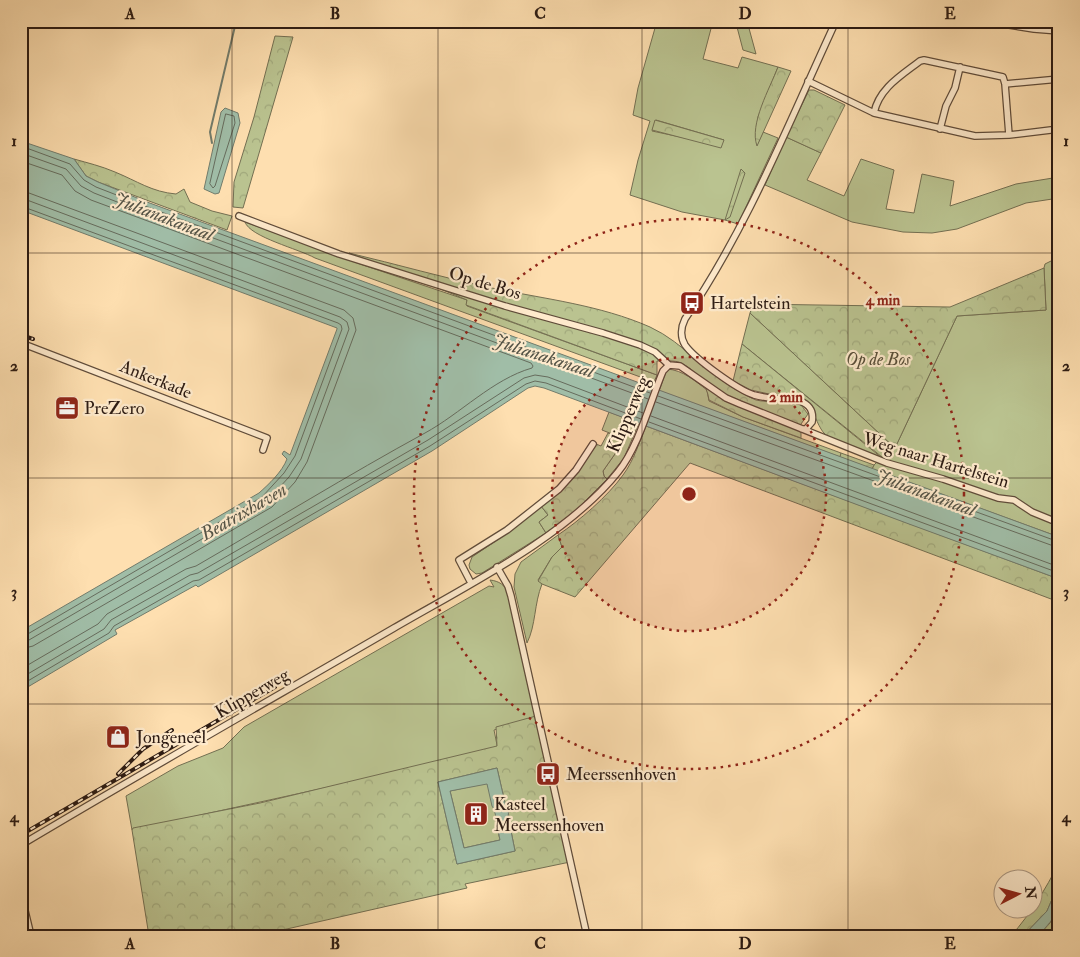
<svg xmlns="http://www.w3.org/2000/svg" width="1080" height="957" font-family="'IM FELL Double Pica',serif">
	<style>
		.green { fill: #bac390; stroke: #736f52; fill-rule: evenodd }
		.forest { fill: url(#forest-crowns); stroke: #736f52; fill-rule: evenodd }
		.water { fill: #a0bda7; stroke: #727c6c; fill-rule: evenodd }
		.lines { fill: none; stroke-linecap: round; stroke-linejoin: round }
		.shore { stroke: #666c5d; stroke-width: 1 }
		.stream { stroke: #727c6c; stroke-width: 2 }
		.minor-casing { stroke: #604c3a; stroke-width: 8 }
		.minor { stroke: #feeacc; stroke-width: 5.5 }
		.rail-casing { stroke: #2c1b13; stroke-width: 4 }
		.rail { stroke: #feeacc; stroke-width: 2; stroke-dasharray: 5.5; stroke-linecap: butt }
		.grid { fill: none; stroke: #2c1b13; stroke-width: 1; stroke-opacity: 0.55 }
		.ring { fill: none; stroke: #8f2418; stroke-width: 2.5; stroke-dasharray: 2.5 5 }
		.labels { text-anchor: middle; stroke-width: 4.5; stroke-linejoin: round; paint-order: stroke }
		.street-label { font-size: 18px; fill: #2c1b13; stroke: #feeacc }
		.poi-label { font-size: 18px; fill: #2c1b13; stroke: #feeacc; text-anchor: start }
		.park-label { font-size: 18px; font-style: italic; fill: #574d38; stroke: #feeacc }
		.water-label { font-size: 19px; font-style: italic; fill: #555447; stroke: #feeacc }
		.centre { fill: #8f2418; stroke: #feeacc; stroke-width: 2.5 }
		.ring-label { font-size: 15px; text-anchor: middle; font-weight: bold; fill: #8f2418; stroke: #feeacc; stroke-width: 4.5; stroke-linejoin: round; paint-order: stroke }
		.neatline { fill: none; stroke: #2c1b13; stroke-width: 2 }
		.grid-label { font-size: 16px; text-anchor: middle; font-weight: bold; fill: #2c1b13 }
	</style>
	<defs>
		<pattern id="forest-crowns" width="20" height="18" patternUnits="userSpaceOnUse" patternTransform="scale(1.25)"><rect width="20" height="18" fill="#bac390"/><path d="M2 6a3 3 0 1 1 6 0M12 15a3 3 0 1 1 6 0" fill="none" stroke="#a0a77b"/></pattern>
	</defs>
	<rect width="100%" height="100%" fill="#fedfb0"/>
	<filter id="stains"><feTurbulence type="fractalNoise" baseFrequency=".004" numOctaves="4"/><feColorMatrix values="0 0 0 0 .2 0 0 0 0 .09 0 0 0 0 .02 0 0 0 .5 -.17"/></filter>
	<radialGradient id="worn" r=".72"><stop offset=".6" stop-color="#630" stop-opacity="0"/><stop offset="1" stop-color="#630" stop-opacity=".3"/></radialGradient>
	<path class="green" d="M657,21H713L703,59L738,68L742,57L778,67L758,117L757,145L763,132L778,138L738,224L725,220L682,212L630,195L638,160L650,121L633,115L638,88ZM656,120L724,140L685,138L652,131Z
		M714,21H747L756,54L743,50L737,27Z
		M786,137L821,153L807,180L844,196L861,159L894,170L886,209L914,213L922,174L954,181L950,206L1016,184L1059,177V198L1026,203L957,229L932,233L903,232L852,222L765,185Z
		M245,222L360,264L467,300V306L657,375L654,382L315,258C299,249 250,237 245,222Z
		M1059,257V537L872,469L874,465L882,457L742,344L750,313L895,448L957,316L1046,310L1044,268L1045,264Z
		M667,369C683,370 695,381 707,390L709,401L743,417L841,453L840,457L659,391Z
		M609,412L639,423L624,458L607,479L604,476L603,471L617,451L622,438L602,430Z
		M541,506L548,515L539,522L546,533L482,573L476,574L470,569L469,565L472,557L506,534Z
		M558,535L562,547L552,557L538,580L542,584C534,604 536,625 527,643L514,587L515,574L521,562Z
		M490,580C499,581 505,585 508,593L537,719L494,730L498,750L132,830L126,796L178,766L223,748L244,727L489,586L494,587Z
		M487,783L497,814L495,819L500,840L464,848L450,791Z"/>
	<path class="forest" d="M275,36L293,37L243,208L233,207L234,182L254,117Z
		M778,67L791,71L757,146C749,124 770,88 778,67Z
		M809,90H814L845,105L821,153L786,137Z
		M655,120L724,140L721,148L652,130Z
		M74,159C88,163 101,166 115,172C137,181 152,192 176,194L184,189L190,202L212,211L232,216L227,230L98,182L86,176Z
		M741,169L745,173L730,217L725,220Z
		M349,253C396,264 444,278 492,288C545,299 600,305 650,327C685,343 708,376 742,393C746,395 751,398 756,400C767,403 793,400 801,405C803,407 806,412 808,414L801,424V438L743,417L709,400C707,384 696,370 681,363C675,360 664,361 657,361V375L466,305L467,300L395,270Z
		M1044,268L1046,310L957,316L895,448L750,313L753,304L950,307Z
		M742,344L882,458C866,452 829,444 821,429C815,419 814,410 805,402L751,390L733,381Z
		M646,426L1059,579V602L690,463L575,597L542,584L538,581L552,557L562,547L558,535C579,521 608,496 623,475C634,460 639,443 646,426Z
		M608,433L622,437L617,451L603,471L604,476L607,479L575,511L546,533L539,522L548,515L541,506L577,473L596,444L601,446Z
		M841,453L874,465L872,469L840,457Z
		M536,716L570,862L465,884L467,888L256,936H149L132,830L133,828L260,803L497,746L496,727ZM497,768L505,803L509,810L508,816L515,851L457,864L438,782Z
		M1059,863V883L1047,911L1023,936H1011C1031,913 1045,890 1059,863Z
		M1059,906V934L1038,936L1050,923Z"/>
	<path class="water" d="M225,108L238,113L240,123L219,193L215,194L204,189L221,112Z
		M21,141L74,159L86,176L98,182L147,202L1059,537V579L909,524L544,388L535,386L528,388L432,451L198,587L196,585L115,630L117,634L21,691V631L259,493C269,484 282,472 287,459L282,454L284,451L290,455L337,329V328L21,210Z
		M497,768L505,803L509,810L508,816L515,851L457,864L438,782ZM487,784L492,806C496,810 498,831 500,840L464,848L450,791Z
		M1059,883C1059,912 1058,914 1038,936H1023L1047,911Z"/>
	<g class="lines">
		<path class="shore" d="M226,114L234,116L235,123L215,186L213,188L210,184Z
			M21,146L70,164L84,180L96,187L145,206L650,393
			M21,153L66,169L81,186L94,193L143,212L648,399
			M21,161L62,175L75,191L91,200L531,363L533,366L532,368C493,379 460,414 425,433C348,475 272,522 196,566L186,569L107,614L98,624L21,669
			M21,192L29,193L344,310L353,318L356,330L307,462L295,482L272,507L33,646L21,649
			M21,200H27L340,317L347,322L349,329L301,459L289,477L267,501L29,640L21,642
			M21,206L338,323L341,325L342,329L295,456L284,473L262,497L26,635H21
			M658,396L1059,542
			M656,402L1059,548
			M651,416L1059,567
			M649,422L1059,573
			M21,678L104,629L111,620L190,575L198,573L428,440L524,378L535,375L548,377L643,413
			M21,685L109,633L114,626L193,581L199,580L430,446L526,384L535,381L546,383L641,419"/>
		<path class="stream" d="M212,143L210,132L235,26"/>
		<defs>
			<path id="minor" d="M984,21L1034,29L1059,31
				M808,81L874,113L975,136L1009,135L1059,129
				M1005,84L1009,135
				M874,113C879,88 902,75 920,61L924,60L1003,77L1005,84L1059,79
				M940,129L946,106L955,88L960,67
				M239,216L339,254L505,306L603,333L640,345L655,352L669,365L680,366L726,398L740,404L887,463L943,479L998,498L1014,500L1032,512L1059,523
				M21,343L267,438L263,450
				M802,429H806L812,422C814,411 810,405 800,401C785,400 769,399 754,395C738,390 695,359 685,345C680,337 681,327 685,319C748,227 789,122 836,21
				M497,567L508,586L511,596L587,936
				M471,583L459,560L507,530L559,489L576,470L593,444
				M21,845C145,771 270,700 394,628C466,586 566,537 618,472C639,446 650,402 663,371L669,365
				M21,894L31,936"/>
		</defs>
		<use href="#minor" class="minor-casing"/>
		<use href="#minor" class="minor"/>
		<defs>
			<path id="rail" d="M21,335L33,339
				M118,774L143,749L172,730
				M21,835L275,687"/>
		</defs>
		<use href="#rail" class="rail-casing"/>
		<use href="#rail" class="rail"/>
	</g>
	<path class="grid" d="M232,21V936M438,21V936M642,21V936M848,21V936M21,253H1059M21,478H1059M21,704H1059"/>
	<circle cx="689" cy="494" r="137" fill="#8f2418" fill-opacity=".12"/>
	<g class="ring">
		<circle cx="689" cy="494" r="137"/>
		<circle cx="689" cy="494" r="275"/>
	</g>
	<defs>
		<symbol id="bus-square" viewBox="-11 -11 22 22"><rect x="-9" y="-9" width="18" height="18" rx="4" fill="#8f2418" stroke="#feeacc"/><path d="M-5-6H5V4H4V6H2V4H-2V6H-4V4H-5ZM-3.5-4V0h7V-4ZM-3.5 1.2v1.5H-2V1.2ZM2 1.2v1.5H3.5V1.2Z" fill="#fff"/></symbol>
		<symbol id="office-square" viewBox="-11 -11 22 22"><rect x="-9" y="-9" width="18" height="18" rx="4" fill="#8f2418" stroke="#feeacc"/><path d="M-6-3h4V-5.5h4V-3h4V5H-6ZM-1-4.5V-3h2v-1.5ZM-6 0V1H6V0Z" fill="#fff"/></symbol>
		<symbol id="shop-square" viewBox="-11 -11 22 22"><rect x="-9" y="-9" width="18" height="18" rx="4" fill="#8f2418" stroke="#feeacc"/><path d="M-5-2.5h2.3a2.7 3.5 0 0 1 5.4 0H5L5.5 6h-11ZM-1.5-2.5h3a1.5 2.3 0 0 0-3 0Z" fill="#fff"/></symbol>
		<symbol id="building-square" viewBox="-11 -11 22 22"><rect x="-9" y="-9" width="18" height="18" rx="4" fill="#8f2418" stroke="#feeacc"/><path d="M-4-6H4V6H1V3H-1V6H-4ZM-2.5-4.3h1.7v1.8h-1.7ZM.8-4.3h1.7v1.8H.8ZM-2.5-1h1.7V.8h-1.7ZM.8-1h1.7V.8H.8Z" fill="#fff"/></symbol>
	</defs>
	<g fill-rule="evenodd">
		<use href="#bus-square" x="678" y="289" width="28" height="28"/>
		<use href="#office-square" x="53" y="394" width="28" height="28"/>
		<use href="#shop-square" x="104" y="723" width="28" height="28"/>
		<use href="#bus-square" x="534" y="760" width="28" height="28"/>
		<use href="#building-square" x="462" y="800" width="28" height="28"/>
	</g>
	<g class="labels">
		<g class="street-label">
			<text transform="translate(485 283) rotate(17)" y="6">Op de Bos</text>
			<text transform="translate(156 379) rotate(22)" y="6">Ankerkade</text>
			<text transform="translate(628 414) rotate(-67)" y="6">Klipperweg</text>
			<text transform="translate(936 460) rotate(17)" y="6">Weg naar Hartelstein</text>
			<text transform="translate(252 693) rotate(-30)" y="6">Klipperweg</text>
		</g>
		<g class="poi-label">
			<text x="710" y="309">Hartelstein</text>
			<text x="84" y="414">PreZero</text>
			<text x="136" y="743">Jongeneel</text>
			<text x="566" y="780">Meerssenhoven</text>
			<text x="494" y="810">Kasteel<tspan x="494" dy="21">Meerssenhoven</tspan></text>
		</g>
		<g class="park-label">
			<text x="878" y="365">Op de Bos</text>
		</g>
		<g class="water-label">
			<text transform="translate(164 216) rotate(21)" y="7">Julianakanaal</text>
			<text transform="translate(544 355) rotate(18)" y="7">Julianakanaal</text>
			<text transform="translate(926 492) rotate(20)" y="7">Julianakanaal</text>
			<text transform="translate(243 511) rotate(-30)" y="7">Beatrixhaven</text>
		</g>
	</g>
	<circle cx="689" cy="494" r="8" class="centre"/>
	<g class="ring-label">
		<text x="883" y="305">4 min</text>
		<text x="786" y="402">2 min</text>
	</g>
	<rect width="1080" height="957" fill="none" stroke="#fedfb0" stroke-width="55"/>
	<g transform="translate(1018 894) rotate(84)"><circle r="24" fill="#feeacc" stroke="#aa9782"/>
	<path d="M0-4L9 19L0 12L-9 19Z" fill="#8f2418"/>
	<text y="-8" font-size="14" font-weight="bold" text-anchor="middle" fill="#2c1b13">N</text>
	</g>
	<rect x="28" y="28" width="1024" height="902" class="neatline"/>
	<g class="grid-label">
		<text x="130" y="19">A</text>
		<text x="335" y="19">B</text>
		<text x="540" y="19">C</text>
		<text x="745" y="19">D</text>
		<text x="950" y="19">E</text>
		<text x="14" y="146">1</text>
		<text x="1066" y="146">1</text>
		<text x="14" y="371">2</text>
		<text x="1066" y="371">2</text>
		<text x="14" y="597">3</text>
		<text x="1066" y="597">3</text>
		<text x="14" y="822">4</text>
		<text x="1066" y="822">4</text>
		<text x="130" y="949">A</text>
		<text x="335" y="949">B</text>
		<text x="540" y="949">C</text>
		<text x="745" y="949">D</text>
		<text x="950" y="949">E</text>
	</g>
	<rect width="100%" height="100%" filter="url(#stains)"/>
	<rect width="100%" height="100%" fill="url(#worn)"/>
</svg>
